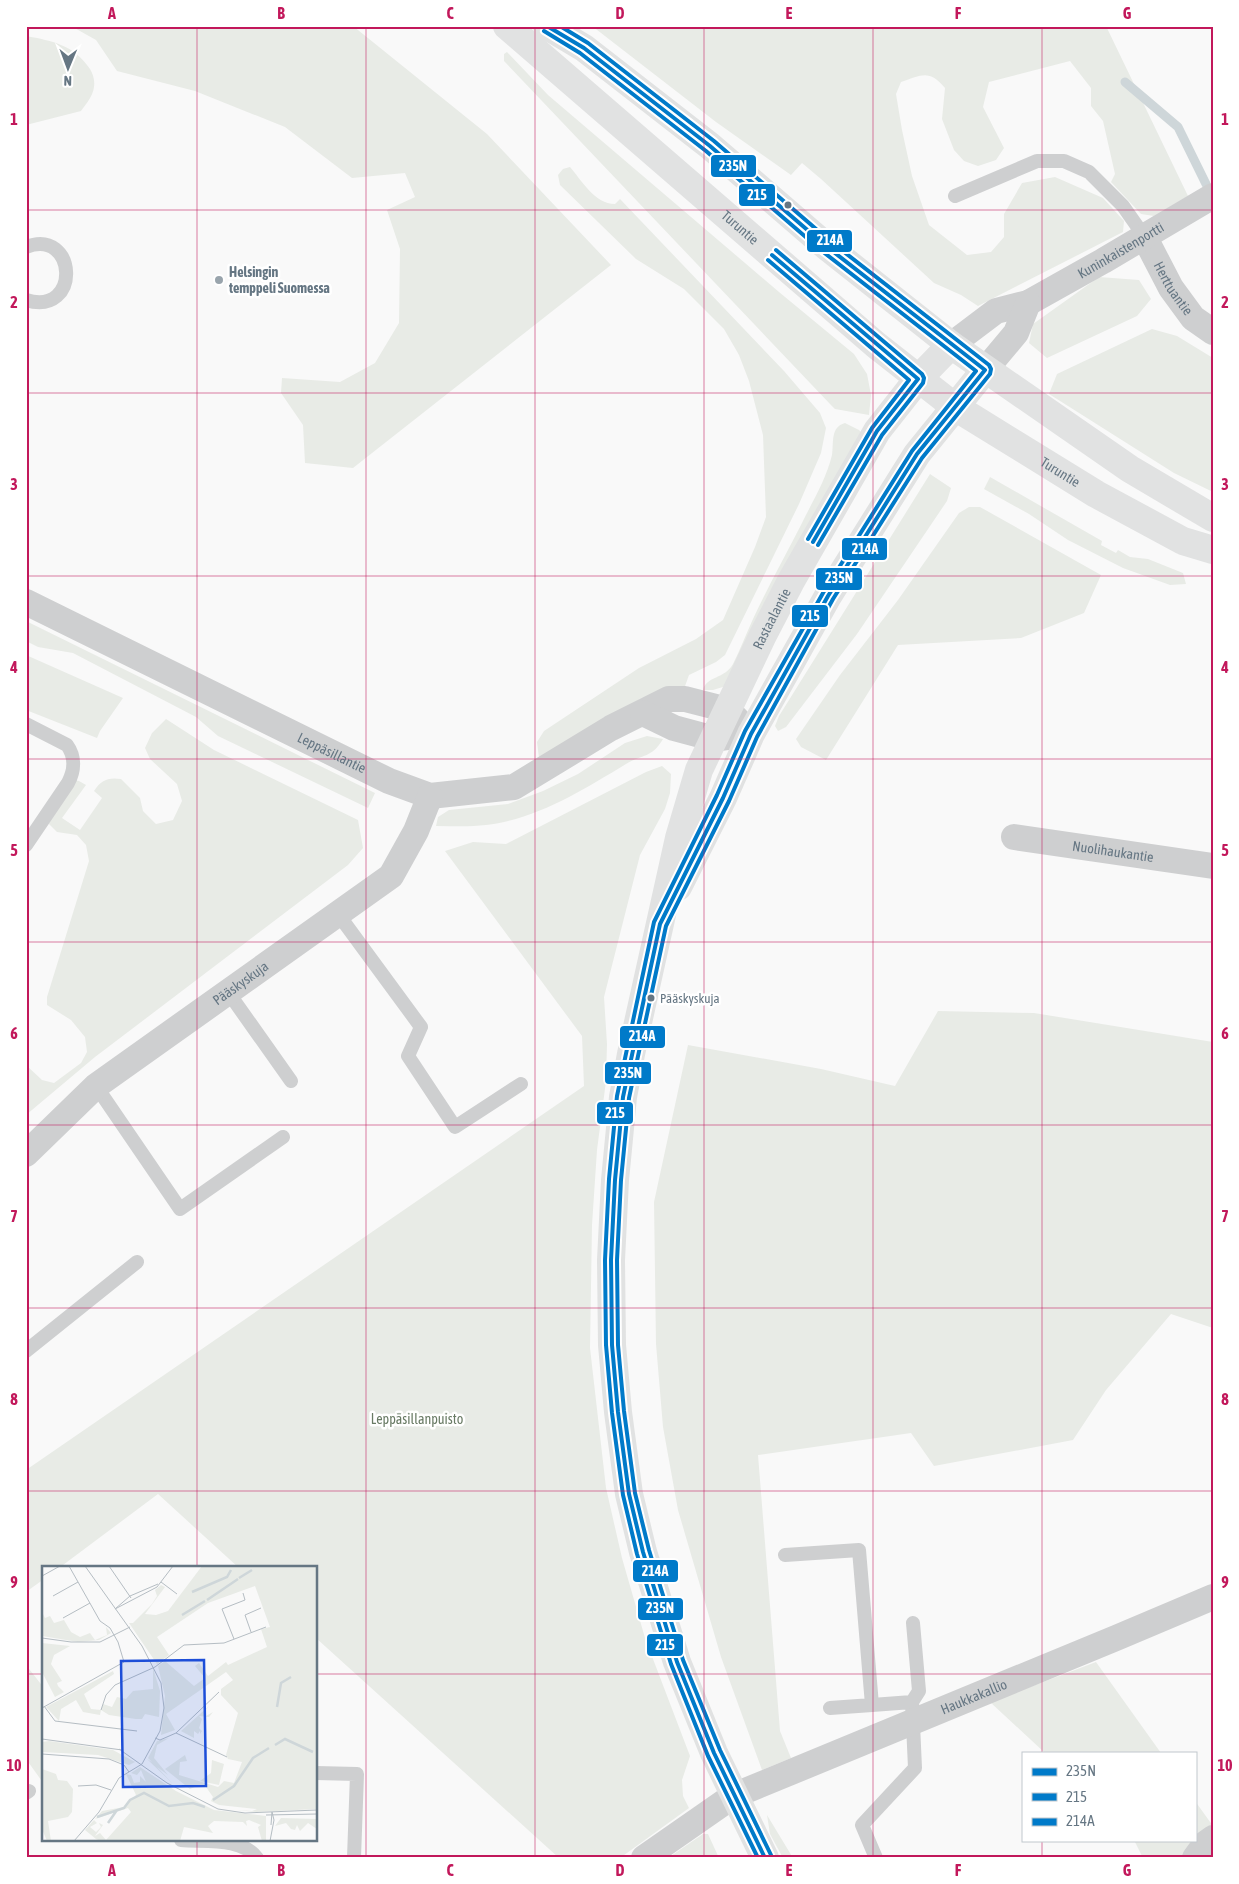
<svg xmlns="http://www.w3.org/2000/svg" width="1239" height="1884" font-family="'Asap Condensed',sans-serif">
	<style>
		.green { fill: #e8ebe6 }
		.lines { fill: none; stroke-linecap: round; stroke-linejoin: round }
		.stream { stroke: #ced6d9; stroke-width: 9 }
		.service { stroke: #cecfd0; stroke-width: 14 }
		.minor { stroke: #cecfd0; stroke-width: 26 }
		.primary { stroke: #e1e2e2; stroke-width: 28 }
		.bus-1-casing { stroke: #fff; stroke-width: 8 }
		.bus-2-casing { stroke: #fff; stroke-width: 8 }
		.bus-3-casing { stroke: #fff; stroke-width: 8 }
		.bus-1 { stroke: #007ac9; stroke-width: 4 }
		.bus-2 { stroke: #007ac9; stroke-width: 4 }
		.bus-3 { stroke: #007ac9; stroke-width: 4 }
		.grid { fill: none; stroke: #c2185b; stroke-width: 1; stroke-opacity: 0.55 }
		.bus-dot { fill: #657683; stroke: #fff; stroke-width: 2 }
		.poi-dot { fill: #99a4ac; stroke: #fff; stroke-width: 2 }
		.labels { text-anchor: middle; stroke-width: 5; stroke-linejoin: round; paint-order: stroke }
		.bus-label { font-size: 13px; fill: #657683; stroke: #fff; text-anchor: start }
		.street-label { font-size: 14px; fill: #657683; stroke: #fff }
		.poi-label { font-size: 14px; font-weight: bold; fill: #657683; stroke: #fff; text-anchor: start }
		.park-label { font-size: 14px; fill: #687a64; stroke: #fff }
		.inset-river { fill: none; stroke: #ced6d9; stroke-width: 2.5 }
		.inset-road { fill: none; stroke: #b5bdc3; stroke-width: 1 }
		.view { fill: #1d4ed8; fill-opacity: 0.15; stroke: #1d4ed8; stroke-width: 2.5 }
		.inset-edge { fill: none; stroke: #657683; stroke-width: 2.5 }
		.line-badge { stroke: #fff; stroke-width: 2 }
		.badge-label { font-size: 14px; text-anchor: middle; font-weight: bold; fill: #fff }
		.neatline { fill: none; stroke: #c2185b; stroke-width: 2 }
		.grid-label { font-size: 16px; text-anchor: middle; font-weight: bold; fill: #c2185b }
	</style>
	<rect width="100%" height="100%" fill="#f9f9f9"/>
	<path class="green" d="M71,26H353L487,134L611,265L353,468L305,463L303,425L281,393L282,378L340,382L375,363L399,323L400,249L387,210L415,197L405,173L352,178L285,127L195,91L117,71L96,40Z
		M592,26H1106L1188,196L1154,216L1141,214L1111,182L1115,174L1103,121L1091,106V88L1070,61L989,82L983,107L1004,148L996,160L978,166L964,161L954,150L942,119L945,88C929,69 922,75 901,82L896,94L902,130L912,176L929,225L967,255L991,252L1004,237V214L1022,183L1055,177L1103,198L1124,221L1123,232L978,306L961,295L934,283L821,179L802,163L791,175L716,122Z
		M26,36C53,41 74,45 90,69C93,74 95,80 94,87C93,96 86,104 81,111L26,125Z
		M507,52L548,95L779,292L854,354L867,374L871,395L869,415L835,409L830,404L504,61V54Z
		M570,167C582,181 595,204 615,204L620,199L784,371L820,413L826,428L821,453L799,504L725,655L716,662L689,675L684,689L642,698L539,758L537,742L544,731L639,668L696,639L723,620L755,547L766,517L763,435L749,381L739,355L724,329L684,289L636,259L560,185L558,175L563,169Z
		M1099,277L1139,280L1151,299L1137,316L1047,358L1029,343L1033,324Z
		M1152,329L1177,336L1213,358V492L1174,473L1049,394L1057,374Z
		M845,423L859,430L862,433L726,686L713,690H703C706,676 725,679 733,664C740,650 746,634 753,619C768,587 785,556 801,525C812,502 826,480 832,455C834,443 830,427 845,423Z
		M930,474L951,488L947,501L857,634L786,727L778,731L775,726L779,716Z
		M990,477L1102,541L1101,545L1116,553L1118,550L1130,557L1148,559L1183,573L1186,584L1170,585L1123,568L1068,540L1029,514L984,489Z
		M969,507H980L1101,575L1084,613L1021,638L898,645L826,760L801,747L796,739L840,675L898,600L959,513Z
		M26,621L375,793L368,808L218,736L196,717L73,653L38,647L26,641Z
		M26,655L123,698L100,731L97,738L26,710Z
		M166,719L214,750L358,820L363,848L348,865L95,1057L26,1115V1065L42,1080L54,1083L81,1063L87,1052L85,1037L71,1020L47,1005V997L89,861L86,845L77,835L57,832L49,824L53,811L74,780L79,781L86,785L62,818L80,830L102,798L94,791C101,780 108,777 121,779L140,798L143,811L156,824L173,820L182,801L177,784L150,759L145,748L152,733Z
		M647,736L663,739C652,758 643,754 626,764C583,790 537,819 486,825C470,827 453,826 436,826L438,817L449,810L508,804L543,791L578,774L625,743Z
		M662,766L671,774L670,793L665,809L640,855L604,997L607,1044L606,1081L597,1150L592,1225L590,1348L606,1488L622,1558L645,1638L690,1756L682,1780L683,1796L689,1808L620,1858H559L316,1638V1568H239L158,1494L59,1568H44V1579L26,1592V1470L584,1086L582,1036L445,851L473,842L506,844L646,772Z
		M938,1011L1034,1013L1213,1042V1328L1171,1314L1106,1390L1073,1440L934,1466L911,1433L758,1455L780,1731L791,1758L762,1770L721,1657L678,1510L663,1427L656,1344L654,1202L688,1045L821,1069L895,1086Z
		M1096,1662L1161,1753H1045L990,1702Z
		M26,1665L44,1688V1784L26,1759Z
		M1195,1801L1213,1826L1195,1840Z
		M767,1815L793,1858H783L770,1834Z
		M703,1834H708L719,1858H668Z
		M1134,1840H1195L1182,1858H1143Z"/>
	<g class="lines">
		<path class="stream" d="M1125,82L1178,127L1206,184"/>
		<path class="service" d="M955,196L1037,161H1064L1089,172L1123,206L1144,236
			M26,247C77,227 82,317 26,300
			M26,724L67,745C75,756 75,770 68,783L26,845
			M338,914L421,1027L408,1056L455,1127L521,1084
			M228,992L291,1081
			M96,1086L180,1209L283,1137
			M26,1351L137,1262
			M785,1555L859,1550L872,1705L912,1702
			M830,1708L872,1705
			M316,1773L357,1774L354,1858
			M26,1793L29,1791
			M181,1840C205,1842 242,1837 257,1858
			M876,1858L862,1825L915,1768L912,1702L919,1691L913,1623"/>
		<g class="minor">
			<path id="s1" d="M1144,236L1171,288L1193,318L1213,332"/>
			<path id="s2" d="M951,345L996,311L1028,303L1103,261L1213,196"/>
			<path d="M985,370L1016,333L1028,303"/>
			<path id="s3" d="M26,602L389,781L430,796L514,787L611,728L669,699H685L728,710L751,734"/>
			<path d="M643,713L674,728L715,739L735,736"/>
			<path id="s4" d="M1014,837L1213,866"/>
			<path id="s5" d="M26,1154L96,1086L391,876L416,831L430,796"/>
			<path id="s6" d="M644,1858L733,1796L1116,1638L1213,1597"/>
			<path d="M1195,1858L1206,1843L1213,1838"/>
		</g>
		<g class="primary">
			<path id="s7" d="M507,26L876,345L955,407L1096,494L1183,541L1213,550"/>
			<path d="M547,26L584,48L710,146L826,246L951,345L1130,469L1213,518"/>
			<path d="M678,887L723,798L751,734L828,596L917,454L985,370"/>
			<path id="s8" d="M765,1858L714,1753L677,1662L643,1552L629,1494L618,1412L612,1345L611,1260L615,1180L623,1097L631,1054L679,838L699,770L763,635L791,581L877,431L918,379L951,345"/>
		</g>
		<defs>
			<path id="bus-1" d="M547,26L584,48L710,146L826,246L985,370L917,454L828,596L751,734L723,798L660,924L623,1097L615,1180L611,1260L612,1345L618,1412L629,1494L643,1552L677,1662L714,1753L765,1858
				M772,255L918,379L877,431L813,542"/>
			<path id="bus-2" d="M544,31L580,53L706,151L822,251L976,371L912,451L823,593L745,731L717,795L654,922L617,1096L609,1179L605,1260L606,1345L612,1413L623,1495L637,1554L671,1664L708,1756L758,1858
				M768,260L909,380L872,428L808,539"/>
			<path id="bus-3" d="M560,26L588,43L714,141L830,241L989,365L991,369L990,374L922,458L833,599L757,737L729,801L666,926L629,1098L621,1180L617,1260L618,1345L624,1411L635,1493L649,1550L683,1660L720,1750L771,1855
				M776,250L922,374L924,378L923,383L882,435L818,545"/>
		</defs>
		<use href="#bus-1" class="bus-1-casing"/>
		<use href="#bus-2" class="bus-2-casing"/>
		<use href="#bus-3" class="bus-3-casing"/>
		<use href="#bus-1" class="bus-1"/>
		<use href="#bus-2" class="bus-2"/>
		<use href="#bus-3" class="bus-3"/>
	</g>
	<path class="grid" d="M197,26V1568M366,26V1858M535,26V1858M704,26V1858M873,26V1858M1042,26V1753M26,210H1213M26,393H1213M26,576H1213M26,759H1213M26,942H1213M26,1125H1213M26,1308H1213M26,1491H1213M26,1674H44M316,1674H1213M197,1840V1858M1042,1840V1858"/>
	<g class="bus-dot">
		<circle cx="788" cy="205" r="4.5"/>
		<circle cx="651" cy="998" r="4.5"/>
	</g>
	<circle class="poi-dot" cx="219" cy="280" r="5"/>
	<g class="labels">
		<g class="bus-label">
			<text x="660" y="1003">Pääskyskuja</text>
		</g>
		<g class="street-label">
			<text dy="5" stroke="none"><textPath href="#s7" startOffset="308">Turuntie</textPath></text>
			<text dy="5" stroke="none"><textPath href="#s2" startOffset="196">Kuninkaistenportti</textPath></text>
			<text dy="5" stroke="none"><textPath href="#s1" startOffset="60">Herttuantie</textPath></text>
			<text dy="5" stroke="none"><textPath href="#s7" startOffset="712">Turuntie</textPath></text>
			<text dy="5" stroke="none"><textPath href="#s8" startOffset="1292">Rastaalantie</textPath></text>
			<text dy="5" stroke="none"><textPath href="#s3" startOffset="341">Leppäsillantie</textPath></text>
			<text dy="5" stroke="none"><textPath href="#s4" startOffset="100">Nuolihaukantie</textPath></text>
			<text dy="5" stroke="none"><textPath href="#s5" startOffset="275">Pääskyskuja</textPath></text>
			<text dy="5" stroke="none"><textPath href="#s6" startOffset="369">Haukkakallio</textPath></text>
		</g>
		<g class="poi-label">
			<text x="229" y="277">Helsingin<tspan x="229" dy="16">temppeli Suomessa</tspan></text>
		</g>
		<g class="park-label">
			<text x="417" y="1424">Leppäsillanpuisto</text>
		</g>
	</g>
	<g transform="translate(42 1566)">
		<rect width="275" height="275" fill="#f9f9f9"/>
		<path d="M160,0H275V243L214,246L195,244L210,245L215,243L177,239L169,235L171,231L164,221L155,220L148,223L123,203L143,189L145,195L138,196L137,209L176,221L182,215L192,217L200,196L186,193L184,189L196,147L179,129V123L191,114L184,106L124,148L133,164L119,169L123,130L116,100L123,95L152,120L163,112L153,100L157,97L166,110L184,96L186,99L225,81L219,63L228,61L213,20L166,37L115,71L127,89L115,98L87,57H91L110,38L115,30L113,24L119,19L123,21L103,48L114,49L126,45ZM0,46L3,52L8,50L12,57L22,54L29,66L38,71L48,67L53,74L65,69L64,61L69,67L57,74L36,76L0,70ZM0,77L28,80L12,89L9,98L20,115L15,117L16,120L22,126L13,131L0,106ZM111,102L118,125L117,151L103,148L100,153H94L67,149L59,144L58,149L41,146L34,134L19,143L17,155L4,141L71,105L72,108L42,128L49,143L59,144L61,138L70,141L75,131L84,133L91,125L111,123ZM167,140L162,146L164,150L171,146L167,151L157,150L160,153L157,162L160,165L158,168V165L156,168L152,165V172L139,165ZM127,172L115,179L112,192L126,209L115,201L130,217L105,193L110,196L106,192L115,175ZM7,175L71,184L93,196L87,199L56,189L0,186V176ZM170,194L182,198L177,219L158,215L169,207ZM98,201L134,225L172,244L224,250V275H220L216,261L219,259L207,254L204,255L205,260L201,256L172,255L166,260L171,267L142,261L138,275H58L54,273L43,264L52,254L55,257L48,261L54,266L59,261L57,257L61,259L53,270L58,267L64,274L89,246L86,242L53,253L60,245L82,241L94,229L84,208L89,209L92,217L98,216V210L104,216L99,204L95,209L89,207ZM0,203L14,208L16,214L25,215L31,223L30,246L26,251L6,255L9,275H5L0,263ZM239,252L275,253V263L266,257L258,265L255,259L253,264L249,263L244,257L233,260Z" fill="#e8ebe6"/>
		<path class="inset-river" d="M197,12L210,4M150,26L185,11L189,4M165,34L196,13M140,49L163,35M235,141L239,117L249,111M233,179L243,173L271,186M171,234L192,220L211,192L227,182M55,251L82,242L88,234L102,227L127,240L151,237L163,241M66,257L75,244"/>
		<path class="inset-road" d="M43,0L100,80L119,117L122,142L118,165L100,198M67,0L89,32M0,10L18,0M119,16L135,28M11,30L36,16M73,43L115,21L131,0M73,43L88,30L116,18M21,52L48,37M209,66L203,49L219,42M0,72L29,76M192,73L180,43L203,34L201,27M29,76H58L88,61M2,140L13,155L95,165M0,142L82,96L76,76L68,62L58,55L27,0M59,144L64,129L73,119L113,101L142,79L182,77L224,61M134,167L177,126M113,172L118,174L134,167L185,191M0,173L80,184M77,183L125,217L176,243L203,247L275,244M0,188L67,193L82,199L87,206M36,220L54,219L69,224M224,249L275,248M32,275L57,246L77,212L100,198M228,275L232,254L230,246L229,259"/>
		<path class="view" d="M162,94L164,220L81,221L79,95Z"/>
		<rect width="275" height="275" class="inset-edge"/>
	</g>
	<g class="line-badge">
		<rect x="710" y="154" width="47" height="24" rx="5" fill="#007ac9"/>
		<rect x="738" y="183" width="38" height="24" rx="5" fill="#007ac9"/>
		<rect x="806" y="229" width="47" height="24" rx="5" fill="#007ac9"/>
		<rect x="841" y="537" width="47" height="24" rx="5" fill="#007ac9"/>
		<rect x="815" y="567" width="48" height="24" rx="5" fill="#007ac9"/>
		<rect x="791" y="604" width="38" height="24" rx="5" fill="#007ac9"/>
		<rect x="619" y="1025" width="47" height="24" rx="5" fill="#007ac9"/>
		<rect x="604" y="1061" width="48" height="24" rx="5" fill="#007ac9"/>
		<rect x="596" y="1101" width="38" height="24" rx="5" fill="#007ac9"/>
		<rect x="632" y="1559" width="47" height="24" rx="5" fill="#007ac9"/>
		<rect x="637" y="1597" width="47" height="24" rx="5" fill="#007ac9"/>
		<rect x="646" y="1633" width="38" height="24" rx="5" fill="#007ac9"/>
	</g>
	<g class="badge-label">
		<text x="733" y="171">235N</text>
		<text x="757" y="200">215</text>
		<text x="830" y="245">214A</text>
		<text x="865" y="554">214A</text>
		<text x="839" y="583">235N</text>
		<text x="810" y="621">215</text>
		<text x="642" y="1041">214A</text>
		<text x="628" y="1078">235N</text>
		<text x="615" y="1118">215</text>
		<text x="655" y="1576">214A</text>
		<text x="660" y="1613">235N</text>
		<text x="665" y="1650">215</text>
	</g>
	<rect width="1239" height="1884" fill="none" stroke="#ffffff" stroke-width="55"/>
	<rect x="1022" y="1752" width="175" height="90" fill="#ffffff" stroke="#c1c8cd"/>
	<rect x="1032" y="1768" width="25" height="8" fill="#007ac9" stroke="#c1c8cd"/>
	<text x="1066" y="1776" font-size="15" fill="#657683">235N</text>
	<rect x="1032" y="1793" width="25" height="8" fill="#007ac9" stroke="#c1c8cd"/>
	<text x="1066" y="1802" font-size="15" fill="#657683">215</text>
	<rect x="1032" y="1818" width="25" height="8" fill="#007ac9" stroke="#c1c8cd"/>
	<text x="1066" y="1826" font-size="15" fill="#657683">214A</text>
	<g transform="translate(68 68) rotate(181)" stroke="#ffffff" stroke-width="4" paint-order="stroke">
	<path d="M0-4L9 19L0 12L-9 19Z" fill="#657683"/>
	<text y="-8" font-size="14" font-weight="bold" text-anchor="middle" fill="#657683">N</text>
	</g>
	<rect x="28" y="28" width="1184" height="1828" class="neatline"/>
	<g class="grid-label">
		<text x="112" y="19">A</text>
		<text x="281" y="19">B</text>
		<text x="450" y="19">C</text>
		<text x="620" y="19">D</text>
		<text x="789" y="19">E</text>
		<text x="958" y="19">F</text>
		<text x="1127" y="19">G</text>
		<text x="14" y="125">1</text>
		<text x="1225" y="125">1</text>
		<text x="14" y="308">2</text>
		<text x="1225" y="308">2</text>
		<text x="14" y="490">3</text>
		<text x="1225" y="490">3</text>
		<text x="14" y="673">4</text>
		<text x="1225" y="673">4</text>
		<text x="14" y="856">5</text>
		<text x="1225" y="856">5</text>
		<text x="14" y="1039">6</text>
		<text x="1225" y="1039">6</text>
		<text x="14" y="1222">7</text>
		<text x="1225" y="1222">7</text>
		<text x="14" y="1405">8</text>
		<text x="1225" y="1405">8</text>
		<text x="14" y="1588">9</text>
		<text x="1225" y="1588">9</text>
		<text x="14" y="1771">10</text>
		<text x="1225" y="1771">10</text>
		<text x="112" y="1876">A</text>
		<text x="281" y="1876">B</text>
		<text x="450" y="1876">C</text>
		<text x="620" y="1876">D</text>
		<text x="789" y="1876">E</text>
		<text x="958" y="1876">F</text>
		<text x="1127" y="1876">G</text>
	</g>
</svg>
